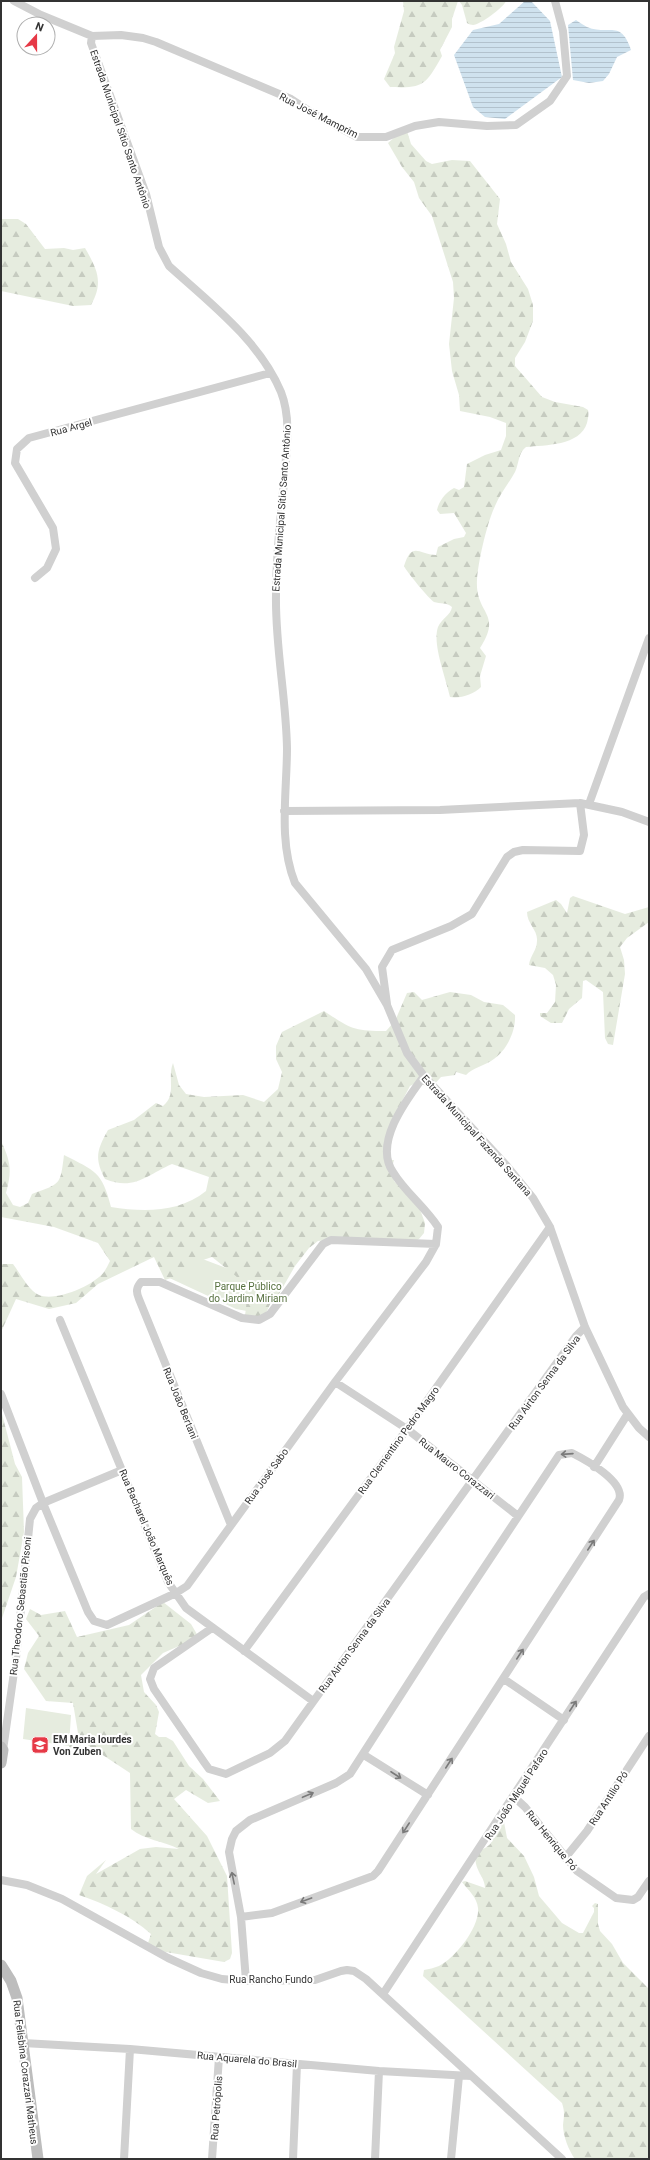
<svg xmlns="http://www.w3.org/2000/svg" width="650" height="2160" font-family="Roboto,sans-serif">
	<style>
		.green { fill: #e6ecdf }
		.forest { fill: url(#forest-firs) }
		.water { fill: url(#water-rules) }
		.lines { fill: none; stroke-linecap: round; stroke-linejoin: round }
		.street { stroke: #d0d0d0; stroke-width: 8 }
		.secondary { stroke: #bdbdbd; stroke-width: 11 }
		.oneway { stroke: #7a7a7a }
		.labels { text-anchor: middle; stroke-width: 4; stroke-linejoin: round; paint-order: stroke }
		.street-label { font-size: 10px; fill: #333; stroke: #fff }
		.park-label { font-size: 10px; fill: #56703f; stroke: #fff }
		.poi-label { font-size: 10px; font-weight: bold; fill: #333; stroke: #fff; text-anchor: start }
	</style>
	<defs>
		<pattern id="forest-firs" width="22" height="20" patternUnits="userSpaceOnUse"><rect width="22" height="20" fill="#e6ecdf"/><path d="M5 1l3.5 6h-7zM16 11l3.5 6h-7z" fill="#c6cbc0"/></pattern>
		<pattern id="water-rules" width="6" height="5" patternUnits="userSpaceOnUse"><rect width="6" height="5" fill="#cfe2ee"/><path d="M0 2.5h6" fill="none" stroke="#b2c2cd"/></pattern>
	</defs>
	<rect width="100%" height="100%" fill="#fff"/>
	<path class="green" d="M192,1255L242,1274L281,1279L247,1311L236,1309L163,1275L174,1264Z
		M26,1708L71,1715L69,1746L23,1739Z"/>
	<path class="forest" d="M403,1H458L452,19V27L440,50L442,56C426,84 424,89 390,87L384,79L395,53L394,47L404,11Z
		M459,1H506C504,7 480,25 473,25C472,25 468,24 467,23L462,5Z
		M407,131L411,144L426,161L432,164L452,160L470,161L500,199L497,224L506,244L511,262L528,289L533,305V321L525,342L515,358V366L542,397L555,402L583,407L588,410C589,415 588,418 587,423C580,446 545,445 526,447C518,453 519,464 515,472C509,483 500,494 495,506C487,523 478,562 477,580C475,615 503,612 480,648L486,656L480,676L481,687C474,694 460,699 450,697C446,678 432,644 438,627C441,619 451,615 452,607C447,602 440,604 434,602C430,600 406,571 404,566C412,541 418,554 436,555L438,547L454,539L464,537L466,533L454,513L440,514L437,510C439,501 445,493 454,488L459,490L464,487L467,464L485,455L501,450L506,436V423L490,417L460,411L459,395L452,371L449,344L454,298L453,282L432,216L419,198L414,182L402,167L388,143L396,136Z
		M1,219H18L26,224L45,249L64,248L73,250L85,248C97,269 104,282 91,305L73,306L1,291Z
		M573,896L625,914L649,907V922L627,938L620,947L624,960L625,974L613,1045L608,1044L605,1038L603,992L586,980L583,981L582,998L569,1009L562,1023H551L540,1016V1013H547L555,1002L556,985L553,975L545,968L529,965C530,956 537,950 537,941C538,930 527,924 527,912L556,900L561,904L567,913L570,898Z
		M414,992L422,1000L450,992L471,995L484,1002L503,1005L515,1015C516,1032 506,1052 491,1061C483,1066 473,1068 466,1075L456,1072L455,1075L441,1077L430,1089C423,1084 418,1081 410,1086L390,1124L387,1160H394L392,1167L394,1181L418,1204L425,1223L424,1233L419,1239L410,1244L337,1239L318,1241L309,1248L295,1266L279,1294L272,1300L267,1311L261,1317L245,1315C251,1280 237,1278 212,1257L194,1263L177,1276L165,1280L154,1257L98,1284L76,1303L49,1309L16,1299L1,1332V1264H13C20,1273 28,1290 39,1295C55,1302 93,1286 104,1272C106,1269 108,1265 110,1261L98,1243L54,1227L1,1217V1141C11,1162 12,1171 6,1193L13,1205L20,1207L28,1203L32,1194C61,1183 60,1186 64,1155C95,1171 102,1171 111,1207C143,1212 179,1213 206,1191L209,1177L172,1164C147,1175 134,1191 105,1179C94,1158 97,1150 108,1130L134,1120L156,1103L163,1106C177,1095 167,1078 173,1063L179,1085L186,1094L204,1097L243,1095L264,1102L278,1089L282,1072L276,1059V1046L282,1032L324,1011C351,1029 354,1031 386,1031L395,1021L407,993Z
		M1,1410L15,1464L22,1477L24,1532L16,1577L1,1621Z
		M163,1602L191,1624L198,1636L193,1640L163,1653L141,1675L144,1692L156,1705L159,1712L155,1734L159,1737H166L173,1741L189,1766L203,1779L220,1801L208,1803L186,1790L174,1799L207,1836L227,1876L232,1953L230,1959L224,1962L160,1951L148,1943L151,1934C131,1916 105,1904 79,1895L87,1876L106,1860L96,1874L140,1849L156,1847L179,1849C163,1841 145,1840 131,1829L130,1773L86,1744L70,1748L69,1746L78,1733L73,1703L46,1701L24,1669L28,1653L39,1636L26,1619L30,1609L41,1615L65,1611L77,1637L129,1625Z
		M498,1822H504L507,1838L524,1856L534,1877L539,1896L562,1923L579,1933H583L594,1912V1908L592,1906L595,1903L598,1904V1924L600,1931L612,1944L623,1963L649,1989V2159H575C569,2151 563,2136 563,2125C564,2116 565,2112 562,2103L423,1976L424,1970C429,1969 434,1968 439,1966C455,1958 480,1927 478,1908C477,1897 468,1890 462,1882L465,1881L485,1888C485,1879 478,1873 476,1864C473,1849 485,1851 491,1843C494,1837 495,1828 498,1822Z"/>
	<path class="water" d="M525,1H531L550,21L562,77L505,119L485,117L473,107L454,55L473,30L499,24Z
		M576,20C579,22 583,25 587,27C609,36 621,19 631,50L617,57L609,74L603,81L589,83L573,80L568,25Z"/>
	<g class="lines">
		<path class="street" d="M14,1L41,15L92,36L121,35L143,38L156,42L291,99L314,114L357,137H386L415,126L439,122L487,126L516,125L550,101L567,76L563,31L555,1
			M92,36L91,43L146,194L159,247L169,266C209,302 260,341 281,392C292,420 286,453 284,482C280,519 276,557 276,595C275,646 286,696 287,748C287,792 278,841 295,883L366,969L387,1005L407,1053L424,1076L507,1166L533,1198L550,1227L585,1327L623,1407L639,1428L649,1437
			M35,578L47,568L56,549L53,528L15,463L17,449L29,438L270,373
			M589,804L649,638
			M284,811L440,810L580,803L622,812L649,822
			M387,1004L382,967L392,950L451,926L472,914L507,857L514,852L523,850L580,851L584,835L580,803
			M60,1320L168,1582L186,1608L313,1701
			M335,1382L407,1429L518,1516
			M1,1394L43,1503L88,1612L94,1621L107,1625L176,1593L187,1586L335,1382L426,1262L436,1244L438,1227C425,1207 405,1192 393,1172C373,1143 407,1099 424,1076
			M594,1467L627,1415
			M231,1525L139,1299C136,1292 136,1288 141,1282H160L242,1318L259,1320L270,1314L323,1244L331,1240L436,1244
			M212,1628L154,1668L150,1679L154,1689L204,1762L209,1769L226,1774L270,1753L285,1741L576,1336L585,1327
			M244,1651L407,1429L550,1227
			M504,1679L564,1720
			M3,1750L16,1658L30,1519L36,1508L43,1503L122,1470
			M364,1755L428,1795
			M514,1797L525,1807L577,1871L616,1898L633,1900L638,1897L649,1881
			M565,1858L587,1831L649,1736
			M1,1880L27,1885L62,1899L168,1958L201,1973L222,1979L246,1981L315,1980L341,1971L347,1970L354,1971L366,1979L562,2159
			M241,1917L272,1913L373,1876L378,1871L619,1500C626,1482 586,1460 572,1453L559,1455L440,1634L350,1774L336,1783L250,1820L236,1831L232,1839L229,1852L241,1917L246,1981
			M383,1994L644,1597L649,1594
			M23,2043L130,2049L379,2071L471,2076
			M124,2159L130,2049
			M212,2159L219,2057
			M293,2159L297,2064
			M375,2159L379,2071
			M451,2159L459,2076"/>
		<path class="secondary" d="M1,1747L3,1750L1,1763
			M1,1965L11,1981L17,1998L38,2159"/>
	</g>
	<defs><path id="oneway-shaft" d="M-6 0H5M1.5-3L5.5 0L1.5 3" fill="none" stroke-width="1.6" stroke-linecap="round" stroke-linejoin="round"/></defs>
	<g class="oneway">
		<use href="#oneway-shaft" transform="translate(567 1454) rotate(176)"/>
		<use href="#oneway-shaft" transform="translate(591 1545) rotate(-57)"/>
		<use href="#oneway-shaft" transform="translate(520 1654) rotate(-57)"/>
		<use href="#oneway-shaft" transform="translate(573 1706) rotate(-57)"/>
		<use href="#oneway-shaft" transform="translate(449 1763) rotate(-57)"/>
		<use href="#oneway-shaft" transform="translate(396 1775) rotate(33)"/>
		<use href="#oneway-shaft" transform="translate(308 1795) rotate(-23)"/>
		<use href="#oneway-shaft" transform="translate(406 1828) rotate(123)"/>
		<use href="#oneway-shaft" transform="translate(233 1878) rotate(-102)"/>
		<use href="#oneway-shaft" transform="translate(306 1900) rotate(160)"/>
	</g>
	<defs>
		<symbol id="school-square" viewBox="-11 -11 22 22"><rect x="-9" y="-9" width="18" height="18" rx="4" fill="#e63946" stroke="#fff"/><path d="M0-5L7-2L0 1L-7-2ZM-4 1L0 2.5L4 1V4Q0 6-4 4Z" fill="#fff"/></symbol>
	</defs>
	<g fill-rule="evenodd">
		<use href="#school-square" x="30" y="1735" width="20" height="20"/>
	</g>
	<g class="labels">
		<g class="street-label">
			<text transform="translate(319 115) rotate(27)" y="4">Rua José Mamprim</text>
			<text transform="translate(121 129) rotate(71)" y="4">Estrada Municipal Sítio Santo Antônio</text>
			<text transform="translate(71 427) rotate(-15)" y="4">Rua Argel</text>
			<text transform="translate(281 508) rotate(-86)" y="4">Estrada Municipal Sítio Santo Antônio</text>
			<text transform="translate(477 1135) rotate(48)" y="4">Estrada Municipal Fazenda Santana</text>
			<text transform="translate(544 1382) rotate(-54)" y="4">Rua Airton Senna da Silva</text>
			<text transform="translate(181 1403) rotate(68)" y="4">Rua João Bertani</text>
			<text transform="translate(398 1440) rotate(-54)" y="4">Rua Clementino Pedro Magro</text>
			<text transform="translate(457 1468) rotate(38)" y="4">Rua Mauro Corazzari</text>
			<text transform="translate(266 1476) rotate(-54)" y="4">Rua José Sabo</text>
			<text transform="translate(147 1527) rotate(67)" y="4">Rua Bacharel João Marquês</text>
			<text transform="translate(20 1606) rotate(-84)" y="4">Rua Theodoro Sebastião Pisoni</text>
			<text transform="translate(354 1645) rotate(-54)" y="4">Rua Airton Senna da Silva</text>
			<text transform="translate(516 1794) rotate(-57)" y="4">Rua João Miguel Pafaro</text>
			<text transform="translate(608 1798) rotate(-57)" y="4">Rua Antilio Pó</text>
			<text transform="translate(552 1840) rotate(51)" y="4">Rua Henrique Pó</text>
			<text x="271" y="1983">Rua Rancho Fundo</text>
			<text transform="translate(247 2059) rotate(5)" y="4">Rua Aquarela do Brasil</text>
			<text transform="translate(26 2072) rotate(83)" y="4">Rua Felisbina Corazzari Matheus</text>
			<text transform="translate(216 2108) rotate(-86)" y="4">Rua Petrópolis</text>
		</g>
		<g class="park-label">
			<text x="248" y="1290">Parque Público<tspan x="248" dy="12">do Jardim Miriam</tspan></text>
		</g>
		<g class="poi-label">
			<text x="53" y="1743">EM Maria lourdes<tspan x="53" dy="12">Von Zuben</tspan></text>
		</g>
	</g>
	<rect width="650" height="2160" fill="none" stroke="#333333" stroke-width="4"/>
	<g transform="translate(36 36) rotate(21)"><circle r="19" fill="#ffffff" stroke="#adadad"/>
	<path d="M0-3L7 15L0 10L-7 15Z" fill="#e63946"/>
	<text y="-6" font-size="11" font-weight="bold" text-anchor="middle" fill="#333333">N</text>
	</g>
</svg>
